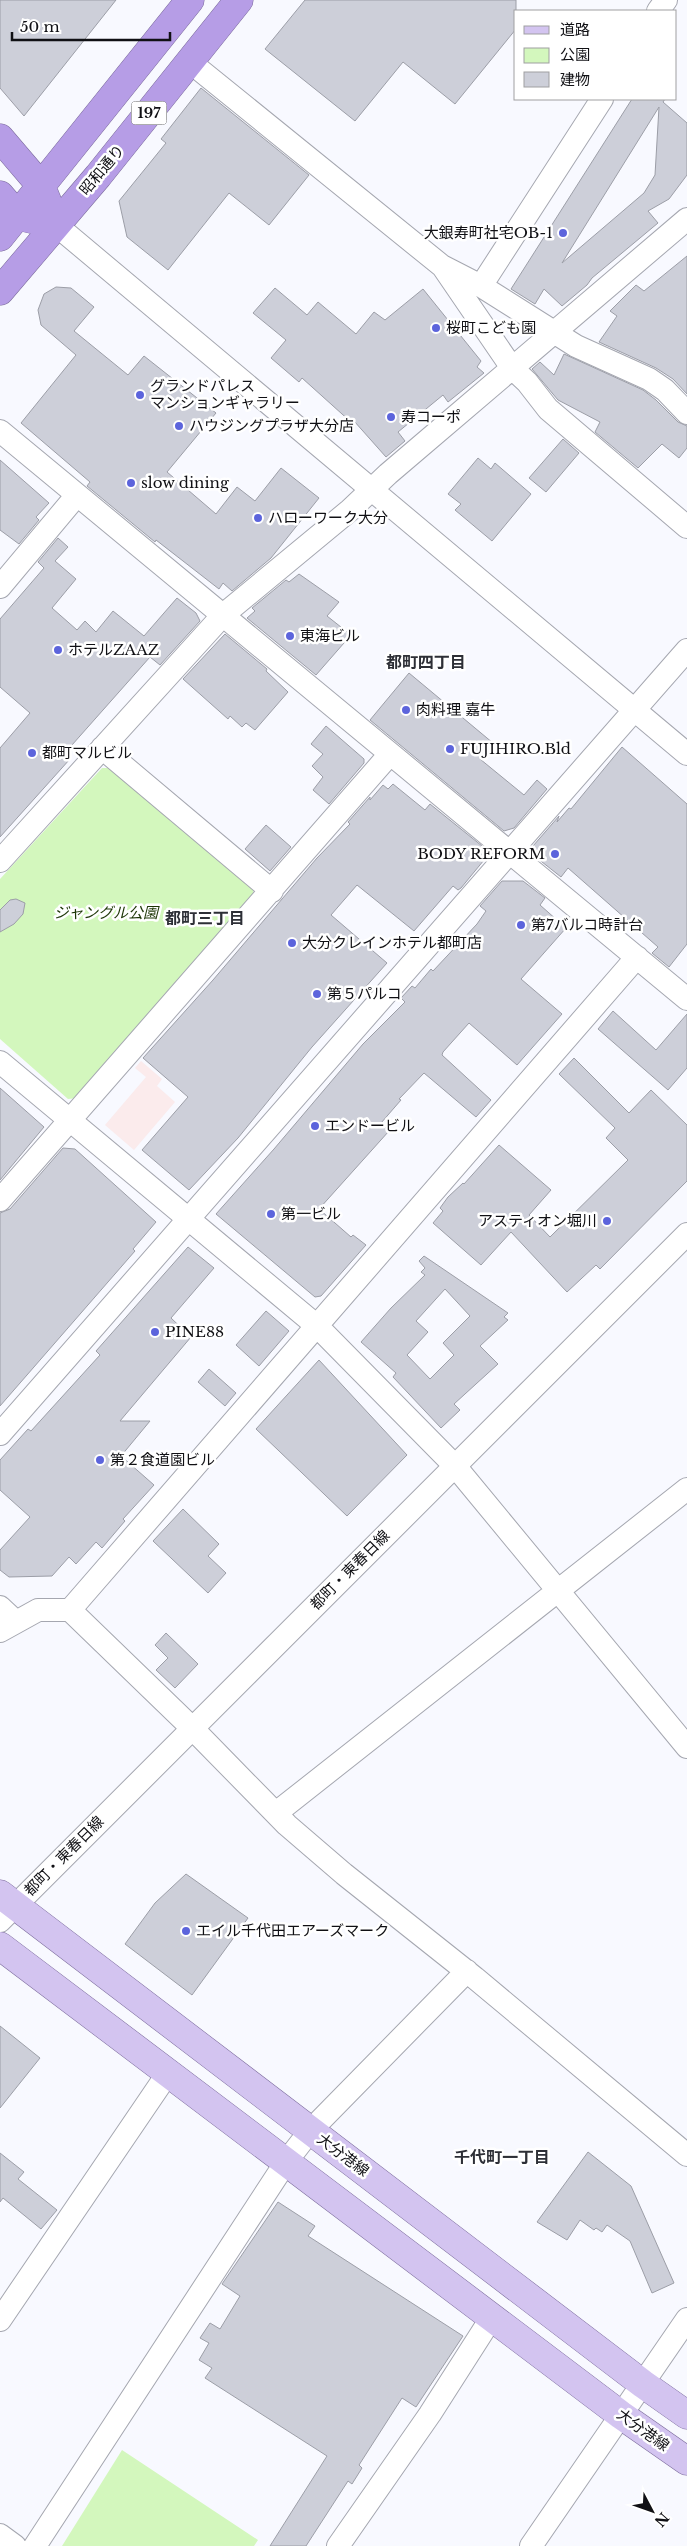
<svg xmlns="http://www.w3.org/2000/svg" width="687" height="2546" font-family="'Libre Baskerville','Noto Sans JP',serif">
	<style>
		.commercial { fill: #fbebec }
		.green { fill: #d3f7bd }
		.building { fill: #cdcfd9; stroke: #9c9ea7; fill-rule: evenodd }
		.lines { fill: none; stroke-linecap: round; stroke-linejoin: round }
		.minor-casing { stroke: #a5a7b0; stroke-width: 24 }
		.major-casing { stroke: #7c6c9c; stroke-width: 29 }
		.highway-casing { stroke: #7c6c9c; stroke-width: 29 }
		.minor { stroke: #fff; stroke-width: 22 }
		.major { stroke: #d3c4f0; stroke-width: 28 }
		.highway { stroke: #b69de6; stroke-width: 28 }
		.poi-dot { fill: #5c64dc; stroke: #fff; stroke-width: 2 }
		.labels { text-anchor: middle; stroke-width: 5; stroke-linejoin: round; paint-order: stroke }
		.shield { fill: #fff; stroke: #58585a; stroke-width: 1 }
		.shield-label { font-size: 14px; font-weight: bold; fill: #101014 }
		.street-label { font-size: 15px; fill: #101014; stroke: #fff }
		.poi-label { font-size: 15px; fill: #101014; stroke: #fff; text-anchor: start }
		.park-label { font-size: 15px; font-style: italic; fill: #1c3505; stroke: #fff }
		.neighbourhood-label { font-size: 16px; font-weight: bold; fill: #2d2f36; stroke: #fff }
	</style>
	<rect width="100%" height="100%" fill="#f8f9ff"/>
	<path class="commercial" d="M141,1061L162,1079L157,1086L175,1102L134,1150L105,1125L146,1077L135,1068Z"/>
	<path class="green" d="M102,768H112L253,888L254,897L78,1098L68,1099L0,1039V879Z
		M122,2450L258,2540L254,2546H62Z"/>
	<path class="building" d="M0,0H116L24,116L0,88Z
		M305,0H516V29L455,104L403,62L355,121L265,49Z
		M201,88L309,175L269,225L229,193L168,270L127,237L119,201L166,143L161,139Z
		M632,99H665L663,102L687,123V175L669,199L648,211L658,223L592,278L587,285L562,306L544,289L535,304L511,289ZM659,107L655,175L644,193L562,263Z
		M687,256V394L673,379L656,368L599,342L617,316L610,311L636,285L644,291Z
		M56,287L71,288L94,307L74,331L128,375L144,356L216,413L167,472L216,514L237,487L255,501L281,468L319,498L271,558L232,591L223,583L219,589L156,540L155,542L87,486L90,482L21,423L76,355L41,325L38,310L44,294Z
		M275,288L307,315L318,302L356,334L374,312L385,320L423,289L481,361L477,367L484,373L448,402L443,395L398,432L405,441L386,457L354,421L352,423L302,378L299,382L271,358L286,340L253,313Z
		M564,354L643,390L656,400L678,422L687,426V448L679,458L662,444L638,468L595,432L600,422L558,400L532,369L540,362L554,375Z
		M563,439L579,453L546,492L529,478Z
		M478,458L491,469L495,463L531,494L492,541L455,510L461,504L448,494Z
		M0,460L49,503L36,517L39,520L19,544L0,530Z
		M58,538L68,547L55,561L76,579L52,608L77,630L85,621L96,632L113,611L144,636L177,598L196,613L200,621L160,665L150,657L64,754L70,759L0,837V748L30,713L0,687V619L44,568L38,562Z
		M299,574L339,602L327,616L351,635L316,675L247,618L255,611L252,608L286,580L289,582Z
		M225,634L267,669L266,671L288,692L255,730L246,723L242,727L230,716L228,719L183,679Z
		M409,673L493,743L480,759L524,795L537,780L547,789L514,828L504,831L370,720Z
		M326,726L364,759V763L329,804L313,790L323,777L312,766L323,754L311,744Z
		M622,747L687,804V944L669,967L652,953L658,947L568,868L561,877L532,854L533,846L559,816L557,822L569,808L571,809Z
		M393,784L425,810L430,804L482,846L484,860L461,888L458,890L453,886L414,931L357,885L331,915L387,963L312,1047L238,1138L189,1190L142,1150L188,1097L143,1058L213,980L317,858L350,824L348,822L370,797V800L383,785L388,789Z
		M266,825L291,847L270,871L245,849Z
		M502,881H523L545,898L540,905L566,928L521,979L562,1014L517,1065L469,1023L443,1052L442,1055L491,1100L476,1117L424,1073L399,1099L401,1100L381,1123L389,1131L319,1209L351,1237L353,1235L366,1245L321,1296L315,1297L216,1214L274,1149L363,1044L405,1002L401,998L412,986L415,988L431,969L433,971L477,924L486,911L480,906Z
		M16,899L25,903L23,914L14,924L0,932V910L10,900Z
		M613,1011L656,1050L687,1014V1068L668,1090L598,1029Z
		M574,1058L629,1113L651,1090L687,1125V1181L600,1269L596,1265L567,1292L511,1232L481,1265L433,1223L443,1211L440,1208L448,1197L463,1183L464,1184L499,1145L551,1190L529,1215L550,1237L628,1160L606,1138L615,1128L559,1074Z
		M0,1088L44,1127L0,1180Z
		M63,1148L75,1149L156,1222L133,1249L135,1251L0,1406V1213L10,1209Z
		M188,1247L214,1268L171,1318L191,1337L120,1421H150L121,1456L154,1485L123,1519L125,1521L102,1548L96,1542L76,1564L69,1557L52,1576L9,1577L0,1570V1550L30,1517L0,1490V1460L28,1429L31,1431L100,1355L96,1351Z
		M424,1256L508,1313L504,1317L508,1320L480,1346L498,1364L454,1404L460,1410L441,1428L393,1377L396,1373L361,1342L391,1308L425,1275L421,1272L425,1268L419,1261ZM445,1289L470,1316L443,1343L454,1355L430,1379L407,1355L428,1332L416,1321Z
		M266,1311L289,1331L259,1366L236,1345Z
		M319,1360L407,1455L347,1516L256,1429Z
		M209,1369L236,1393L225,1406L198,1382Z
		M183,1509L219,1544L208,1556L226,1573L208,1593L153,1541Z
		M166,1633L198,1664L175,1688L156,1670L168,1658L155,1645Z
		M186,1874L248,1918L192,1995L125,1944L155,1903Z
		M0,2026L40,2058L0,2108Z
		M588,2152L631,2186L674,2283L652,2293L630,2241L607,2225L602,2232L596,2228L594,2230L580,2220L567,2240L537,2222Z
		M0,2153L24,2172L18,2179L57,2210L41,2229L3,2198L0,2202Z
		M278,2202L315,2226L308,2236L463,2336L416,2407L402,2398L359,2465L362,2468L352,2484L348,2481L306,2546H270L327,2456L205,2378L212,2368L199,2360L209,2343L200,2338L210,2323L220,2329L240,2296L222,2284Z"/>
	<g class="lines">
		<defs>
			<path id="minor" d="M658,11L666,0
				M190,62L442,266L481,286L576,346L649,379L665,390L687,413
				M56,225L687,754
				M443,267L512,368L527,382L548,409L687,527
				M481,286L602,99
				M0,431L687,999
				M0,587L77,495
				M102,748L272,891
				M0,861L223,615L350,510L388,474L687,219
				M0,1062L317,1326L455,1466L687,1747
				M0,1200L390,754
				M0,1434L687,650
				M0,1607L16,1622
				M70,1610L637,957
				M0,1631L38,1610H70L192,1728L287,1825L344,1874L475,1978L687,2155
				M276,1813L687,1489
				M0,1921L687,1234
				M0,2320L168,2073
				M0,2535L15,2546
				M35,2546L286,2162L310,2131L467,1971
				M338,2546L430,2414L492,2317
				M531,2546L687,2319"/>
			<path id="major" d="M0,1894L643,2384L687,2415
				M0,1946L621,2415L687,2461"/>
			<path id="highway" d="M0,138L41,186L48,203
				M0,195L18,216L35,220
				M0,237L190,0
				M0,291L98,176L239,0"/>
		</defs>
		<use href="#minor" class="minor-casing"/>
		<use href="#major" class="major-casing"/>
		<use href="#highway" class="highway-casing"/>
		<use href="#minor" class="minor"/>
		<use href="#major" class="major"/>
		<use href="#highway" class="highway"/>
	</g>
	<g class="poi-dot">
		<circle cx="563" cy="233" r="5"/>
		<circle cx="436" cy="328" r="5"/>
		<circle cx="140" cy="395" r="5"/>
		<circle cx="391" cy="417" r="5"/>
		<circle cx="179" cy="426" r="5"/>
		<circle cx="131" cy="483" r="5"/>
		<circle cx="258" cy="518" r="5"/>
		<circle cx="290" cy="636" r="5"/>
		<circle cx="58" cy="650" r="5"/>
		<circle cx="406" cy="710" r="5"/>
		<circle cx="450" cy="749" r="5"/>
		<circle cx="32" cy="753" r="5"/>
		<circle cx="555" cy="854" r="5"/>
		<circle cx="521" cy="925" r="5"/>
		<circle cx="292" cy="943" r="5"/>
		<circle cx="317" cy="994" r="5"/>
		<circle cx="315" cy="1126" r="5"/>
		<circle cx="271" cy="1214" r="5"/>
		<circle cx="607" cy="1221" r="5"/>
		<circle cx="155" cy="1332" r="5"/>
		<circle cx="100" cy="1460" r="5"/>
		<circle cx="186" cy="1931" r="5"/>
	</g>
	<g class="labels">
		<rect class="shield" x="131.5" y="101.5" width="35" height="23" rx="4"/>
		<g class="shield-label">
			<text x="149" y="118">197</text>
		</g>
		<g class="street-label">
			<text transform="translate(102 170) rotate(-50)" y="5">昭和通り</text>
			<text transform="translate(350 1570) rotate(-45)" y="5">都町・東春日線</text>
			<text transform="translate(64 1856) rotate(-45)" y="5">都町・東春日線</text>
			<text transform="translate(343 2155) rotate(37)" y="5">大分港線</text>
			<text transform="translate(643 2430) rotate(36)" y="5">大分港線</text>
		</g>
		<g class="poi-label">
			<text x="553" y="238" text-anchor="end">大銀寿町社宅OB-1</text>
			<text x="446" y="333">桜町こども園</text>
			<text x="150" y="391">グランドパレス<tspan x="150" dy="17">マンションギャラリー</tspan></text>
			<text x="401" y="422">寿コーポ</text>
			<text x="189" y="431">ハウジングプラザ大分店</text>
			<text x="141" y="488">slow dining</text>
			<text x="268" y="523">ハローワーク大分</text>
			<text x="300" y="641">東海ビル</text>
			<text x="68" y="655">ホテルZAAZ</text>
			<text x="416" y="715">肉料理 嘉牛</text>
			<text x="460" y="754">FUJIHIRO.Bld</text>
			<text x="42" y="758">都町マルビル</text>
			<text x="545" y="859" text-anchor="end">BODY REFORM</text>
			<text x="531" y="930">第7バルコ時計台</text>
			<text x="302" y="948">大分クレインホテル都町店</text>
			<text x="327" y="999">第５パルコ</text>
			<text x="325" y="1131">エンドービル</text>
			<text x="281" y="1219">第一ビル</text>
			<text x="597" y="1226" text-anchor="end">アスティオン堀川</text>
			<text x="165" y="1337">PINE88</text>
			<text x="110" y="1465">第２食道園ビル</text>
			<text x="196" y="1936">エイル千代田エアーズマーク</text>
		</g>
		<g class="park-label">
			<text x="106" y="918">ジャングル公園</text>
		</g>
		<g class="neighbourhood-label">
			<text x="426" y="668">都町四丁目</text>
			<text x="205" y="924">都町三丁目</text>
			<text x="502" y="2163">千代町一丁目</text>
		</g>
	</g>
	<rect x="514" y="10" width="162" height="90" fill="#ffffff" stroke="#9f9fa1"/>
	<rect x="524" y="26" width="25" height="8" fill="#d3c4f0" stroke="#9f9fa1"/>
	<text x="560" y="35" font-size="15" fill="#101014">道路</text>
	<rect x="524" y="48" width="25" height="15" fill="#d3f7bd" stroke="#9f9fa1"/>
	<text x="560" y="60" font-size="15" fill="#101014">公園</text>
	<rect x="524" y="72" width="25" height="15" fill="#cdcfd9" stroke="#9f9fa1"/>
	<text x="560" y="85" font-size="15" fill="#101014">建物</text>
	<g transform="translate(652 2511) rotate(131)" stroke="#ffffff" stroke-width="4" paint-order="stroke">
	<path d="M0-4L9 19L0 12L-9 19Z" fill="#101014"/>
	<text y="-8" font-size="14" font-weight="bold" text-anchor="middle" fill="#101014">N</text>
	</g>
	<path d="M12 32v8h158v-8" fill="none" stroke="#101014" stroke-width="2.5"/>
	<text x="20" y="32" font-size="15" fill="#101014" stroke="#ffffff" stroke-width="4" paint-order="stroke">50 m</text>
</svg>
